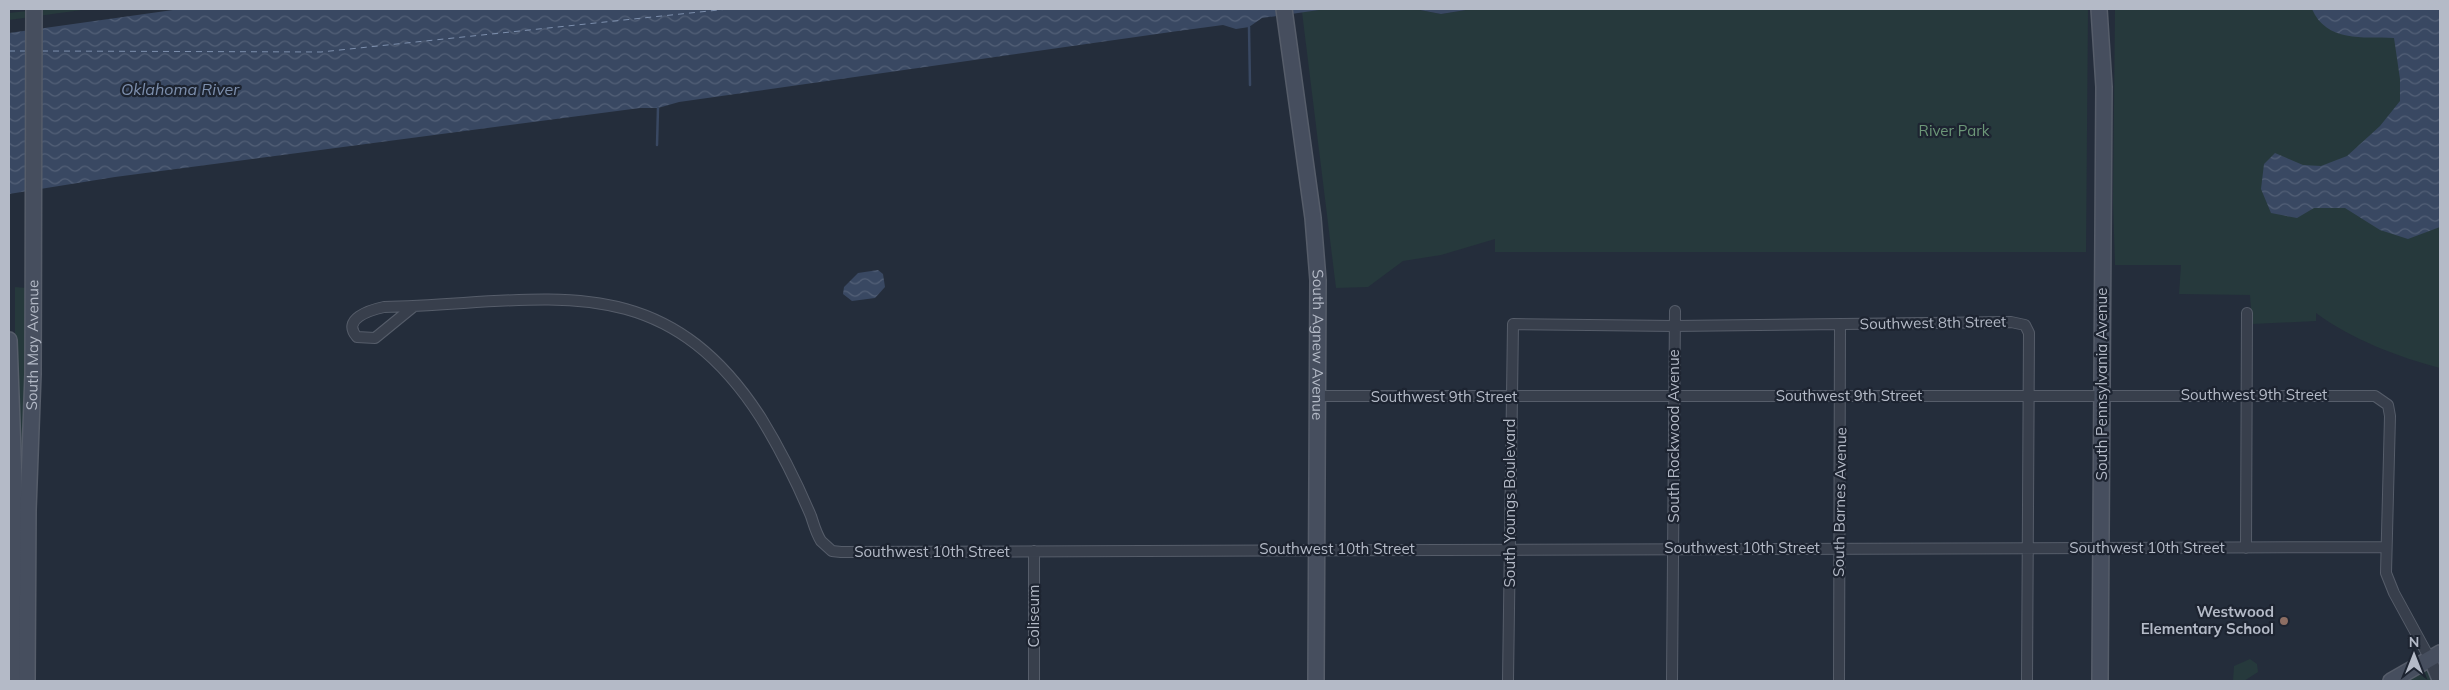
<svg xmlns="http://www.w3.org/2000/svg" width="2449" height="690" font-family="Mulish,sans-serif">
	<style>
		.green { fill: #26393c }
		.water { fill: url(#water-waves) }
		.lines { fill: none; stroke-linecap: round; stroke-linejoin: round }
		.stream { stroke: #394862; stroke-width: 2.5 }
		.ferry { stroke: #7d8fad; stroke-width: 1; stroke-dasharray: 6 5; stroke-linecap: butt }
		.minor-casing { stroke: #565d6a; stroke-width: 12 }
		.tertiary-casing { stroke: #565d6a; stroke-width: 15 }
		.secondary-casing { stroke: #565d6a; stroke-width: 18 }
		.minor { stroke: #383f4c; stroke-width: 10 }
		.tertiary { stroke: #383f4c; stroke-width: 12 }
		.secondary { stroke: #464e5e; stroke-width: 15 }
		.education-dot { fill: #8d6e63; stroke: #1d2431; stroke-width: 2 }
		.labels { text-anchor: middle; stroke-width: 4.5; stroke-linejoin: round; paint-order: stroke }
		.park-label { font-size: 15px; fill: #6c9778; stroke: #1d2431 }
		.street-label { font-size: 15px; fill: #b4bac7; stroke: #1d2431 }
		.poi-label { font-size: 15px; font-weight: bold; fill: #b4bac7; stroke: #1d2431; text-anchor: end }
		.water-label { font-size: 16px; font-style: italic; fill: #7d8fad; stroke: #1d2431 }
	</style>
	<defs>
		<pattern id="water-waves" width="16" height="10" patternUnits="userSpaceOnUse" patternTransform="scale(1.25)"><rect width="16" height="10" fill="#394862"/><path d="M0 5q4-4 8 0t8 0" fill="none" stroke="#536077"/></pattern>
	</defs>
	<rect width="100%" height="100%" fill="#242d3b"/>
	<path class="green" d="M46,9H89L9,20V13Z
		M1326,9H1415L1441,14L1472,9H2088L2086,252H1495V239L1441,255L1403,261L1368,287L1336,288L1302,12Z
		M2115,9H2440V368C2398,357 2351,339 2316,313V321L2252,324L2250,295L2179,294L2181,265H2115L2113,202Z
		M15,287L27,288V386L22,488L15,345Z
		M2250,659L2257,664L2258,672L2244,681H2233L2234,666Z
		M2425,669L2429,671L2432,681H2401Z"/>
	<path class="water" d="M180,9H1326L1262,18L1249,27L1236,29L1223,25L1178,31L679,102L658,108H640L115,177L9,194V33Z
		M1415,9H1472L1441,14Z
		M2312,9H2440V227L2408,239L2380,230L2345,208H2314L2297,218L2271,213L2261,189L2264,164L2275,153L2303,165L2321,166L2347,156L2380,126L2400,101V79L2394,38C2363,37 2326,42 2312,9Z
		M878,270L883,274L885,287L875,298L852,301L843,294L844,287L858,273Z"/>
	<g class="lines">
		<path class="stream" d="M1249,27L1250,85
			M657,145L658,108"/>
		<path class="ferry" d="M9,51H28
			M42,51L321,52L728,9"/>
		<defs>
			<path id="minor" d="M413,307L375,338L357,337C341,319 370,310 384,307C541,304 660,261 761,418C780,449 797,483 811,516C814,525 816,533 821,541L832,551L841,552L2386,547
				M1317,396H2375L2388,405L2390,416L2386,573L2394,593L2430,659
				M2246,548L2247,313
				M1034,551V681
				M1508,681L1513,324L1674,326L2011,322L2025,325L2029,333L2027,681
				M1672,681L1675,311
				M1839,681L1840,324"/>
			<path id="tertiary" d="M2430,659L2439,681"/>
			<g id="secondary">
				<path id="s1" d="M1284,9L1313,218L1318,280L1316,681"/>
				<path d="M2099,9L2104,87L2100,681"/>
				<path d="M9,340L15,510L16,681"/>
				<path id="s2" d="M27,681L28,510L33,374L34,9"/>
				<path d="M2391,681L2440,653"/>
			</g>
		</defs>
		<use href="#minor" class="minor-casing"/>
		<use href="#tertiary" class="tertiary-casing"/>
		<use href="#secondary" class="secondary-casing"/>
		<use href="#minor" class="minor"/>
		<use href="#tertiary" class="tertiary"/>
		<use href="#secondary" class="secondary"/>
	</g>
	<circle class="education-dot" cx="2284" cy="621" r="5"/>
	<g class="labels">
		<g class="park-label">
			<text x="1954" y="136">River Park</text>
		</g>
		<g class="street-label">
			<text transform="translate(1933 323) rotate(-1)" y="5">Southwest 8th Street</text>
			<text dy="5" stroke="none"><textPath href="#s1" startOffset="338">South Agnew Avenue</textPath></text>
			<text dy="5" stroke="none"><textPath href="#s2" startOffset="336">South May Avenue</textPath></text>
			<text transform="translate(2102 384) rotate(-90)" y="5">South Pennsylvania Avenue</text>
			<text x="2254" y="400">Southwest 9th Street</text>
			<text x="1849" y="401">Southwest 9th Street</text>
			<text x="1444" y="402">Southwest 9th Street</text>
			<text transform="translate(1674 436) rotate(-90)" y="5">South Rockwood Avenue</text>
			<text transform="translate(1840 502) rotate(-89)" y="5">South Barnes Avenue</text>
			<text transform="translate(1510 503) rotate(-90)" y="5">South Youngs Boulevard</text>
			<text x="1742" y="553">Southwest 10th Street</text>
			<text x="2147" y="553">Southwest 10th Street</text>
			<text x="1337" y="554">Southwest 10th Street</text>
			<text x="932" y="557">Southwest 10th Street</text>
			<text transform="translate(1034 616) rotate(-90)" y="5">Coliseum</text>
		</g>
		<g class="poi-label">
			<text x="2274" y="617">Westwood<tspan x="2274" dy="17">Elementary School</tspan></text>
		</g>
		<g class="water-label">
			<text x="180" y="95">Oklahoma River</text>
		</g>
	</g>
	<rect width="2449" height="690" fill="none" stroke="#b4bac7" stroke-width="20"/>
	<g transform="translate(2414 655)" stroke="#1d2431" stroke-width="4" paint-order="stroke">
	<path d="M0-4L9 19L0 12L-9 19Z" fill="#b4bac7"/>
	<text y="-8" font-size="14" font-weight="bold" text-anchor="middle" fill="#b4bac7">N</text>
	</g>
</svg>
